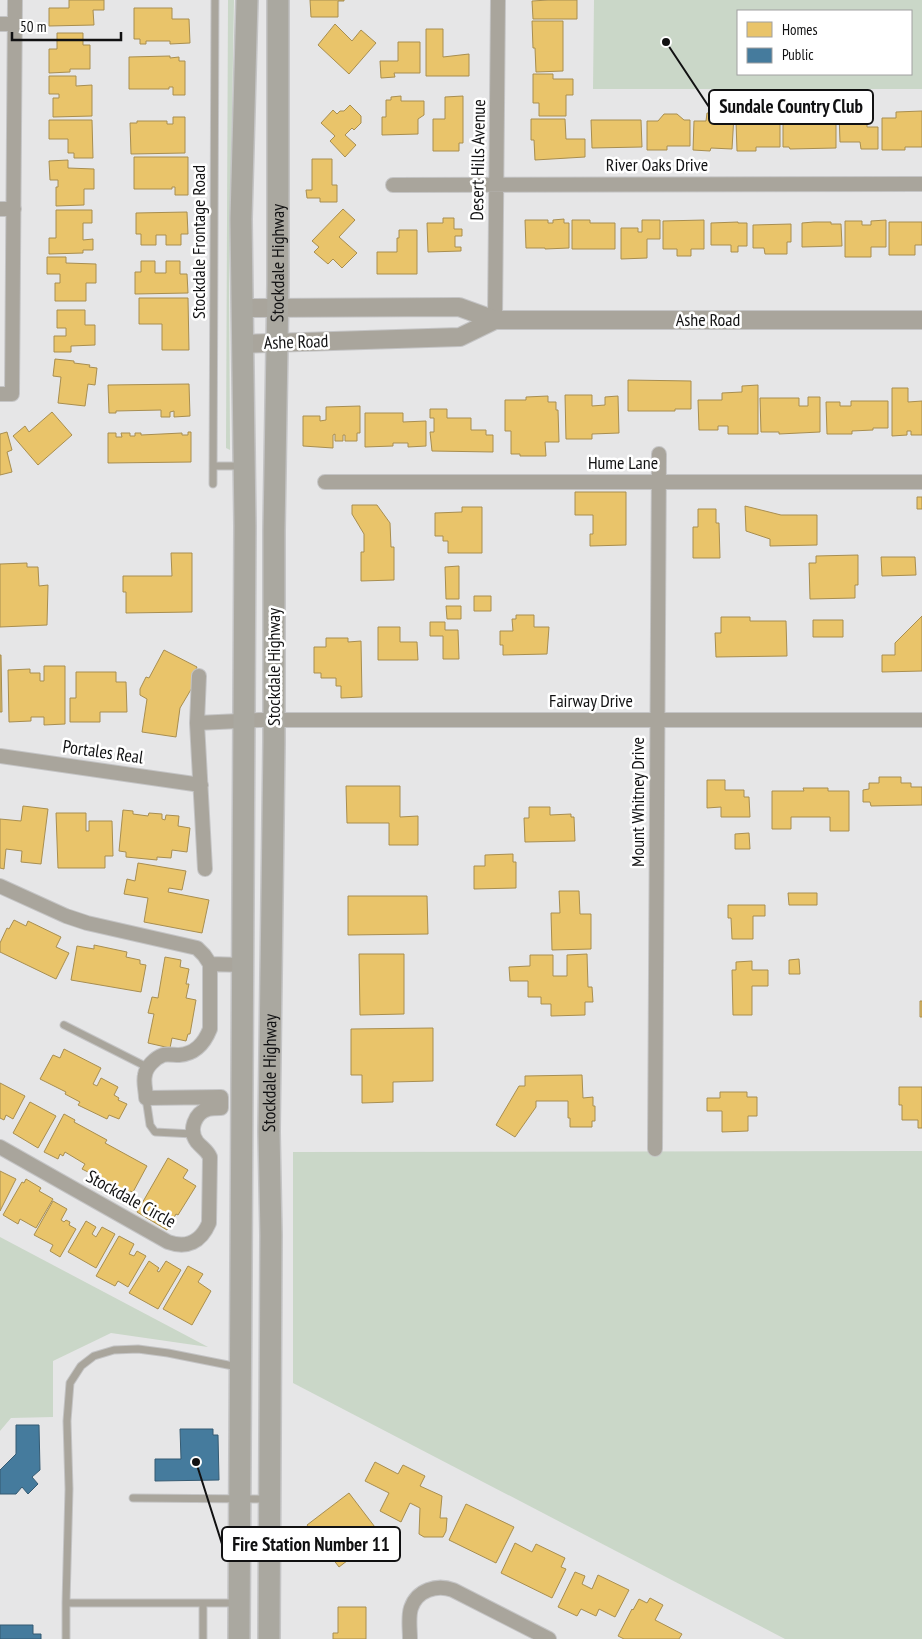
<svg xmlns="http://www.w3.org/2000/svg" width="922" height="1639" font-family="'PT Sans Narrow',sans-serif">
	<style>
		.green { fill: #cad7c8; fill-rule: evenodd }
		.homes { fill: #e9c46a; stroke: #a88e50 }
		.public { fill: #457b9d; stroke: #355b73 }
		.lines { fill: none; stroke-linecap: round; stroke-linejoin: round }
		.service-casing { stroke: #c4c4c5; stroke-width: 9 }
		.minor-casing { stroke: #c4c4c5; stroke-width: 16 }
		.tertiary-casing { stroke: #c4c4c5; stroke-width: 20 }
		.primary-casing { stroke: #c4c4c5; stroke-width: 24 }
		.service { stroke: #a9a59c; stroke-width: 7 }
		.minor { stroke: #a9a59c; stroke-width: 14 }
		.tertiary { stroke: #a9a59c; stroke-width: 18 }
		.primary { stroke: #aaa8a0; stroke-width: 21 }
		.labels { text-anchor: middle; stroke-width: 5; stroke-linejoin: round; paint-order: stroke }
		.street-label { font-size: 18px; fill: #111112; stroke: #fff }
		.leader { fill: none; stroke: #111112; stroke-width: 2 }
		.callout-dot { fill: #111112; stroke: #fff; stroke-width: 2 }
		.callout { fill: #fff; stroke: #111112; stroke-width: 2 }
		.callout-label { font-size: 19px; text-anchor: middle; font-weight: bold; fill: #111112 }
	</style>
	<rect width="100%" height="100%" fill="#e6e6e7"/>
	<path class="green" d="M228,0H234L229,283L230,450L226,448Z
		M594,0H922V89H593ZM738,11H911V74H738Z
		M922,1151V1639H785L293,1383V1152Z
		M0,1237L208,1347L111,1333L53,1361V1417L11,1418L0,1431Z"/>
	<path class="homes" d="M69,0H104V10H93L94,25L49,26V8H69Z
		M310,0H344V1H338V17H311Z
		M548,0H577V19H533L532,1Z
		M134,8H172V19H189L190,43L170,44V41H146V44H140V39H134Z
		M532,21H563V71L536,72L535,48H533Z
		M335,24L352,41L361,30L376,43L349,74L318,45Z
		M426,29H443V57L469,54V76H426Z
		M57,33H83V45H90V69H70V72L49,73V49H57Z
		M398,42H420V73H394L395,77L381,78L380,61H398Z
		M170,56V58L179,57V61H185V95H173V87H169V89H129V57Z
		M533,74H553V79H573V95H566V116H539V103H533Z
		M49,76H76V86L92,85V116L53,117V98H59V94H49Z
		M401,96V101H424V115L418,119V134L382,135V117H386V100H391V97Z
		M463,96V143H459V151H433V119H445V97Z
		M350,105L361,116V123L354,130L352,128L345,135L356,145L345,157L330,141L335,136L321,123L333,110L337,114L340,111H344Z
		M798,107H836V148L790,149L789,147H783V122H786V115H798Z
		M851,109H867V127H878V149H861L860,142H840L839,113H851Z
		M922,111V147H905V150H882V118H896V112Z
		M707,113L734,115L732,149L711,148L710,151L693,150L694,121H706Z
		M664,114H677L684,120H690V146H667V150H647V121H658Z
		M173,117H185V153L131,154L130,123H137V121H167V124H173Z
		M531,119H565L566,139H585V157L535,160L534,140H531Z
		M49,120H92L93,158H74V153H68V139H49Z
		M591,120H641L642,147L592,148Z
		M756,120L780,121V147H756V151H737L736,121Z
		M134,157H188V195H175V187H172V189H134Z
		M312,159H332V185H337V202H320V198H307L306,190H312Z
		M68,160V168L94,169V189H84V205L56,206V187H58V180H50L49,161Z
		M343,209L355,220L339,237L357,253L342,268L333,259L328,264L314,252L319,247L312,241Z
		M56,210H92V223H83V240L93,239V250H83V253L49,254V238H56Z
		M187,212L188,234H181V245H166V235H156V245H141V234H136V213Z
		M443,218H454V229H462V236H455V247H461V251L428,252L427,223H443Z
		M564,219V223H569V248L545,249V248H526L525,220H548V223H553V220Z
		M572,220H590V223H615V249H572Z
		M642,220H660V239H647V258L621,259V228H638V232H642Z
		M704,220V249H691V256H677V249H663V221Z
		M886,220V247H871V257H845V221H862V225H871V221Z
		M738,222V223H747V246H738V252H731V245H711V223Z
		M814,222H831V224H841L842,246L802,247V223Z
		M889,222H922V245H915V255H889Z
		M791,224V242H787V254H765L764,248H753V225Z
		M399,230H417V274H377V252H397V238H399Z
		M47,257H66V263L96,264V283H86V301H55V283H60V274H47Z
		M141,261H155V273H166V261H180V274H187L188,293L135,294V272H141Z
		M139,298H188L189,350H162V324H139Z
		M57,310H85V325H95V345L71,346V352H54V336H66V328H57Z
		M55,359L74,361V363L90,365L89,367L97,368L95,385L88,384L85,406L58,403L61,377L53,376Z
		M628,380L691,381V409H675V411H628Z
		M189,384L190,416L174,417V411L170,412V417H161V410L116,411V413H109L108,385Z
		M758,385V434H728V426H718V430H699L698,400H722V393L742,392V386Z
		M892,388H908V402L922,401V435H911V431H907V435L892,436Z
		M565,395H592V406L605,405V397L618,396L619,433L592,434V439H566Z
		M548,396V402H556V410H558L559,442H545L546,456H520V454H511V431H505V400H526V397Z
		M808,397H820V432L779,434V432H761L760,398H799V406H808Z
		M851,401H888V428H873V430L852,431V434H827L826,402H840V406H851Z
		M360,406V433H357V441H345V435H343V441H335V434L333,435V448L303,446V416H320V421L326,420V407Z
		M430,409H447V418H471V430H486V435H493V452L432,451L430,432H434V418H430Z
		M52,412L72,435L38,465L13,436L25,426L29,432Z
		M365,413H403V422L426,421V446L408,447V443H393V446L365,447Z
		M7,432L12,450L7,452L12,472L0,475V434Z
		M188,432H191V462L108,463V433H116V437H122L121,433H130V436H135V433H141V435L182,433V435H188Z
		M575,492H626V545L590,546V534H593V515H575Z
		M917,497H922V509H917Z
		M352,505H377L390,523L391,547H394V580L361,581V552H364V534L352,514Z
		M745,506L781,515H817V545L770,546V539L746,531Z
		M462,507H482V553H448V541H443V536H435V513L462,512Z
		M698,509H716V523H719L720,558H693V527H698Z
		M171,553H192V612L126,613V592H123V576H172Z
		M858,555V585H855V598L810,599L809,563H816V556Z
		M881,557H915L916,575L882,576Z
		M27,563V567H38L39,586L48,585L47,625L0,627V564Z
		M459,566V599H446L445,567Z
		M474,596H491V611H474Z
		M446,606H461V619H447Z
		M516,615H534V627H549L547,654L503,655V645H500V631H513L512,619H516Z
		M922,616V671L882,672V655H895V643Z
		M721,617H750V621H786L787,656L716,657L715,633H721Z
		M813,620H843V637H813Z
		M430,622H445V630H458L459,659H443V636H430Z
		M378,627H400V642H417L418,660H378Z
		M326,638H348V642L361,641L362,697L341,698V686H336V678H321V673H314V647H326Z
		M164,650L197,667L192,678L196,681L180,708L176,737L142,732L147,699L140,695V689L146,677L149,678Z
		M0,655H1L2,712H0Z
		M44,666H65V724L44,725V717H31V721L9,722L8,670L30,669V673H40V681H44Z
		M76,672H116V682H126L127,712H100V722H70V698H76Z
		M879,777H901V783H911V787H922V805L871,806L870,802H863V790L869,789V783H879Z
		M707,780H725V790H744V797H749L750,817H721V807L707,808Z
		M346,786H400V817L418,816V845H389V823H347Z
		M803,788H828V791H849V831H830V817H791V829H772V791H804Z
		M23,806L48,809L41,864L21,862L22,851L6,849L4,869L0,868V819L21,821Z
		M529,807H550V815L571,814V817H574L575,841L525,842L524,818H529Z
		M123,810L133,811V814L148,816L149,813L162,814V819L165,820L166,815L179,816L178,826L190,828L187,852L172,850L171,858L157,857V860L126,857V852L119,851Z
		M56,813H86V831H89V821H112L113,856H105V868H58Z
		M749,833L750,849H735V834Z
		M513,854V862H516V888L474,889V866H485V855Z
		M138,863L186,871L182,890L169,888L168,892L209,900L202,933L144,922L148,898L124,894L127,879L135,881Z
		M559,891H579L580,914H591V949L552,950L551,913H560Z
		M788,893H817V905H789Z
		M348,896H427L428,934L348,935Z
		M728,905H765V916H753V939H732L731,918H728Z
		M14,920L26,926L28,921L61,937L56,947L69,953L56,979L0,952V943L7,928L9,929Z
		M94,945L127,952L126,957L140,960V964L146,965L141,992L71,980L77,946L94,949Z
		M359,954H404V1014L360,1015Z
		M587,954L588,987H592L593,1002H585V1015L551,1016V1004H541V997H528V981H510L509,967L530,966V955H553V976H567V955Z
		M165,957L181,960L180,967L189,969L186,984H189L186,998L196,1000L190,1034H188L186,1041L172,1038L170,1048L148,1043L154,1014L148,1013L152,997L158,998Z
		M799,959L800,974H789V960Z
		M752,961V970H768V986H752V1015H733L732,970H736V962Z
		M920,1001H922V1017H920Z
		M433,1028V1081L393,1082V1102L362,1103V1075H351V1029Z
		M64,1049L101,1068L93,1084L97,1086L101,1078L118,1087L114,1095L119,1098L118,1100L127,1104L119,1119L109,1115L107,1119L78,1105L80,1102L65,1094L66,1092L40,1079L53,1055L60,1058Z
		M582,1075L583,1098L593,1097V1106H595V1121H592V1127H570V1118H568V1101H536V1107L515,1137L496,1125L519,1086H525V1076Z
		M0,1083L25,1096L13,1119L6,1115L4,1120L0,1118Z
		M899,1087H922V1128H918V1120H902V1105H899Z
		M720,1092H747V1097H757V1116H748V1131L722,1132V1111H707V1098H720Z
		M30,1102L56,1116L38,1148L13,1133Z
		M64,1114L75,1120L74,1122L107,1140L105,1143L147,1166L133,1192L130,1191L128,1194L115,1187L113,1189L89,1176L90,1173L82,1169L85,1164L65,1152L63,1156L60,1154L58,1159L44,1152Z
		M168,1158L188,1170L183,1178L196,1186L178,1215L176,1214L167,1230L137,1212Z
		M0,1171L16,1179L0,1211Z
		M26,1179L41,1188L39,1191L53,1199L36,1228L20,1219L18,1224L3,1215L22,1182L24,1183Z
		M53,1201L67,1209L61,1220L64,1222L66,1220L70,1222L69,1225L76,1229L60,1257L50,1251L53,1245L34,1235Z
		M86,1221L96,1227L92,1234L96,1237L102,1227L115,1234L96,1268L68,1252Z
		M119,1236L134,1244L129,1254L134,1256L137,1251L146,1256L128,1287L118,1281L115,1286L96,1276Z
		M149,1261L159,1268L157,1271L159,1272L166,1261L181,1270L158,1309L129,1293Z
		M188,1266L203,1274L198,1282L211,1291L192,1325L163,1309Z
		M375,1462L398,1474L403,1465L425,1476L420,1486L442,1496L440,1518H447L446,1531L443,1537H424L419,1534L420,1508L410,1503L401,1522L380,1511L389,1493L365,1481Z
		M349,1493L381,1535L339,1567L307,1525Z
		M466,1504L514,1527L496,1563L449,1540Z
		M515,1543L532,1552L536,1544L565,1558L561,1567L566,1569L552,1598L501,1573Z
		M575,1572L585,1576L582,1584L592,1589L598,1575L629,1590L615,1617L599,1609L596,1616L581,1609L577,1616L558,1607Z
		M650,1598L663,1605L655,1620L682,1634L679,1639H624L618,1636L632,1609L633,1610L639,1599L647,1603Z
		M338,1607H366V1639H333V1633H338Z"/>
	<path class="public" d="M16,1425H39L40,1470L32,1477L38,1484L28,1494L22,1487L16,1494H0V1470L16,1454Z
		M180,1429H213V1435H218L219,1480L155,1481V1459H181Z
		M0,1625H33V1634H41V1639H0Z"/>
	<g class="lines">
		<defs>
			<path id="service" d="M213,466H243
				M213,484L215,0
				M64,1025L147,1067
				M146,1098L150,1125L155,1132L193,1134
				M133,1498L268,1499
				M66,1603L69,1489L67,1421L70,1383L81,1366L94,1356L114,1350L138,1349L168,1353L238,1367
				M66,1639V1603H236
				M203,1639V1603"/>
			<path id="minor" d="M0,24H15
				M393,185L922,184
				M0,209H14
				M495,320L498,0
				M0,394H12L15,0
				M325,482H922
				M199,676L197,723L205,869
				M197,723L259,720H922
				M0,756L201,785
				M0,886L66,916L87,923L197,948L204,955L210,964V1029C204,1044 195,1054 179,1055C174,1055 167,1054 163,1055C155,1058 146,1067 145,1075C143,1082 146,1091 146,1098L221,1097V1108C217,1108 212,1108 208,1109C195,1113 188,1130 197,1142C202,1148 207,1150 210,1157L209,1223C201,1242 187,1249 168,1242L0,1147
				M210,964L242,965
				M655,1149L659,454
				M410,1639C410,1629 408,1617 411,1608C417,1590 437,1584 453,1590L549,1639"/>
			<path id="tertiary" d="M241,308L459,307L495,320H922
				M242,344L460,337L495,320"/>
			<g id="primary">
				<path d="M239,1639L245,526L241,219L247,0"/>
				<path id="s1" d="M269,1639L271,1235L269,1132L274,742V530L278,284V0"/>
			</g>
		</defs>
		<use href="#service" class="service-casing"/>
		<use href="#minor" class="minor-casing"/>
		<use href="#tertiary" class="tertiary-casing"/>
		<use href="#primary" class="primary-casing"/>
		<use href="#service" class="service"/>
		<use href="#minor" class="minor"/>
		<use href="#tertiary" class="tertiary"/>
		<use href="#primary" class="primary"/>
	</g>
	<g class="labels">
		<g class="street-label">
			<text transform="translate(478 160) rotate(-89)" y="6">Desert Hills Avenue</text>
			<text x="657" y="171">River Oaks Drive</text>
			<text transform="translate(199 242) rotate(-90)" y="6">Stockdale Frontage Road</text>
			<text dy="6" stroke="none"><textPath href="#s1" startOffset="1376">Stockdale Highway</textPath></text>
			<text x="708" y="326">Ashe Road</text>
			<text transform="translate(296 342) rotate(-2)" y="6">Ashe Road</text>
			<text x="623" y="469">Hume Lane</text>
			<text transform="translate(274 667) rotate(-90)" y="6">Stockdale Highway</text>
			<text x="591" y="707">Fairway Drive</text>
			<text transform="translate(103 752) rotate(8)" y="6">Portales Real</text>
			<text transform="translate(638 802) rotate(-90)" y="6">Mount Whitney Drive</text>
			<text dy="6" stroke="none"><textPath href="#s1" startOffset="566">Stockdale Highway</textPath></text>
			<text transform="translate(131 1199) rotate(29)" y="6">Stockdale Circle</text>
		</g>
	</g>
	<path class="leader" d="M666 42L709 107M196 1462L222 1544"/>
	<g class="callout-dot">
		<circle cx="666" cy="42" r="5"/>
		<circle cx="196" cy="1462" r="5"/>
	</g>
	<g class="callout">
		<rect x="709" y="90" width="164" height="34" rx="5"/>
		<rect x="222" y="1527" width="178" height="34" rx="5"/>
	</g>
	<g class="callout-label">
		<text x="791" y="113">Sundale Country Club</text>
		<text x="311" y="1551">Fire Station Number 11</text>
	</g>
	<rect x="737" y="10" width="175" height="65" fill="#ffffff" stroke="#a0a0a0"/>
	<rect x="747" y="22" width="25" height="15" fill="#e9c46a" stroke="#a0a0a0"/>
	<text x="782" y="35" font-size="15" fill="#111112">Homes</text>
	<rect x="747" y="48" width="25" height="15" fill="#457b9d" stroke="#a0a0a0"/>
	<text x="782" y="60" font-size="15" fill="#111112">Public</text>
	<path d="M12 32v8h109v-8" fill="none" stroke="#111112" stroke-width="2.5"/>
	<text x="20" y="32" font-size="15" fill="#111112" stroke="#ffffff" stroke-width="4" paint-order="stroke">50 m</text>
</svg>
